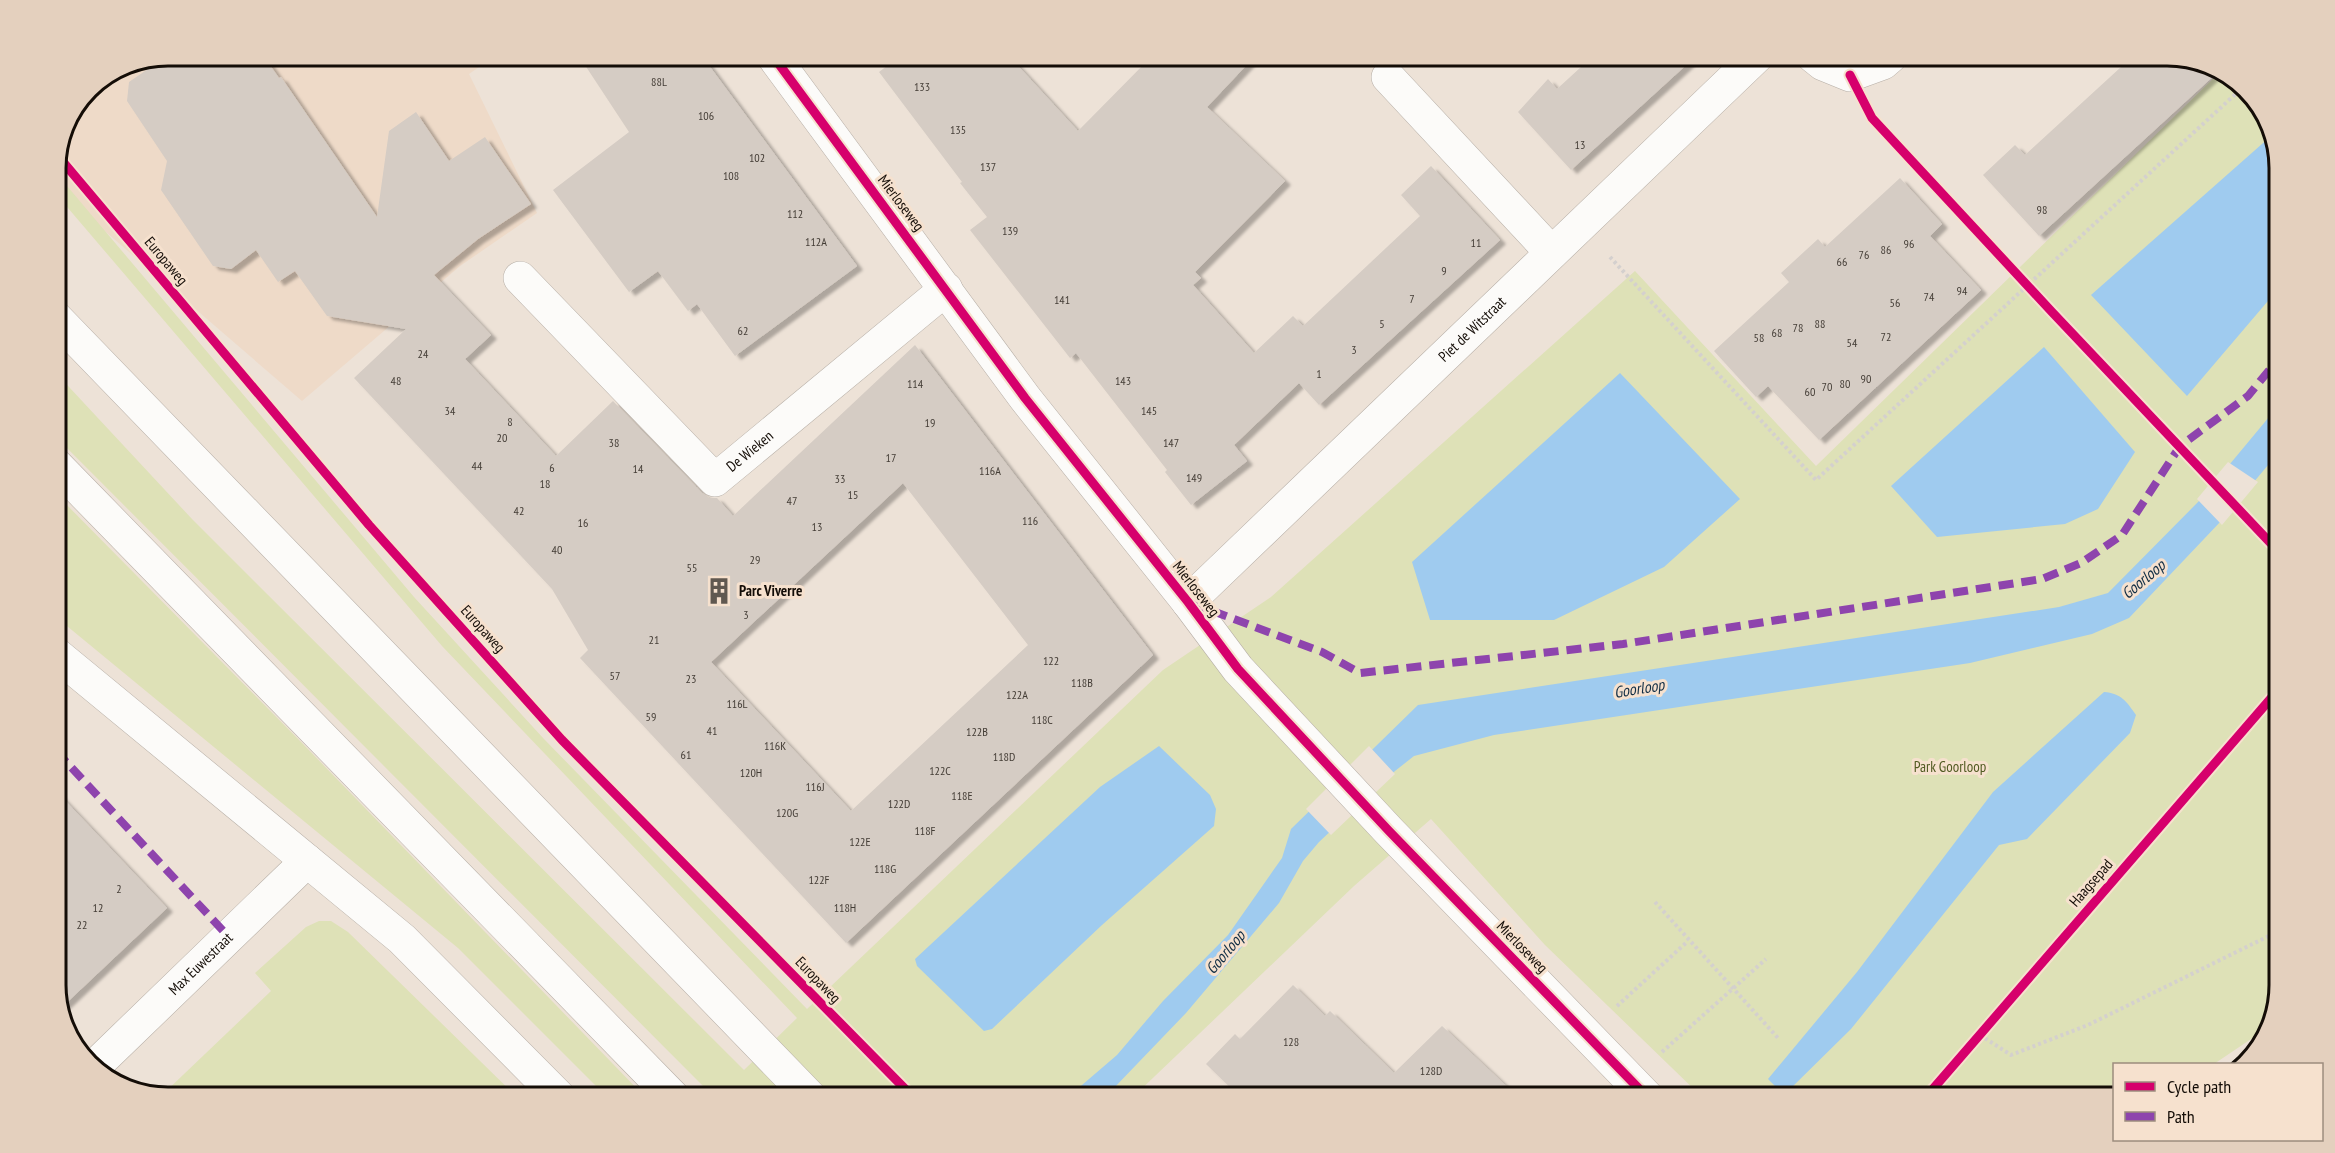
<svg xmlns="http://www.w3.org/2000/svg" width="2335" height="1153" font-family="'PT Sans Narrow',sans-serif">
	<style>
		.built { fill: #eedac8 }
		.green { fill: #dee1b7 }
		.water { fill: #9fcbef }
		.pier { fill: #ede2d7 }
		.building { fill: #d5ccc4; fill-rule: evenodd; filter: url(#shadow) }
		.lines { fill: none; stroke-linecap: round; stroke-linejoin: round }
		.minor-casing { stroke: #b6aea6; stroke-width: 34 }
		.major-casing { stroke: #b6aea6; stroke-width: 34 }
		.path { stroke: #d4d0ce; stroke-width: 4; stroke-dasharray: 3 3; stroke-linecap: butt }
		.minor { stroke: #fcfbf9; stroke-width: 33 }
		.major { stroke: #fcfbf9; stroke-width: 33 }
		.quiet { stroke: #8e44ad; stroke-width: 8; stroke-dasharray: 15 8; stroke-linecap: butt }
		.cycleway-casing { stroke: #f6e1ce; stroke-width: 13 }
		.cycleway { stroke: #d6006c; stroke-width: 9 }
		.labels { text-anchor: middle; stroke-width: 6; stroke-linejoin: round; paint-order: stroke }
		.number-label { font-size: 12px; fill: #443d36 }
		.street-label { font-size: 15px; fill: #140d07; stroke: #f6e1ce }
		.poi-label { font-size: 15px; font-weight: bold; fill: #140d07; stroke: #f6e1ce; text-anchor: start }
		.park-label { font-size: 15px; fill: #515b22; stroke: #f6e1ce }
		.water-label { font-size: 16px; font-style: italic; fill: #102d44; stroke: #f6e1ce }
		.rim { fill: none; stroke: #140d07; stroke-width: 3 }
	</style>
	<defs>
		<filter id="shadow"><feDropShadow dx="6" dy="4" stdDeviation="1.5" flood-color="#0004"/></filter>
	</defs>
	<rect width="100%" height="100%" fill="#ede2d7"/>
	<path class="built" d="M168,56H495L469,74L537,213L460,266L302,401L56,189V161L89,88L125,64Z"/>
	<path class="green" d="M2221,71L2260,105L2279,161V985L2273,1013L2257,1035L2214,1064H2114V1097H2066L2050,1090L2044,1097H1702L1545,945L1431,819L1354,886L1133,1097H714L56,437V373L192,519L744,1070L797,1018L442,646L56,194V188L62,180L414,597L544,739L807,1009L1163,670L1271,597L1635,271L1816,466Z
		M56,494L302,743L645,1097H607L458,948L56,617Z
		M319,921H331L348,932L517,1097H168L161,1096L271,991L255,973L306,927Z"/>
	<path class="water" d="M2271,136L2279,161V288L2187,396L2091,295Z
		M2044,347L2135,452L2098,509L2065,524L1937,537L1891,486Z
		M1620,373L1740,499L1664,567L1554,620H1430L1412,562Z
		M2279,405V452L2222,520L2129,618L2092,634L1970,663L1494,735L1414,756L1395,771L1319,842L1303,861L1279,903L1186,1013L1113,1089L1104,1097H1068L1117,1055L1163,1001L1228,935L1282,858L1291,829L1418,705L2059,607L2108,593L2200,500Z
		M2104,692C2121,693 2127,702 2136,715L2130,733L2027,839L1999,845L1851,1029L1784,1095L1768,1079L1857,972L1993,792Z
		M1159,746L1210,795L1216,809L1214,826L1102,925L992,1029L984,1031L917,966L915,959L1100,787Z"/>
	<path class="pier" d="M2228,462L2258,482L2222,525L2197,499Z
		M1369,746L1395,774L1331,835L1306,809Z"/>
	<path class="building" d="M167,56H253L265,58L279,78L281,77L377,217L389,131L416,112L449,161L485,137L531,204L478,239L434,275L491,335L465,359L556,456L613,401L702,493L709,498H717L733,516L915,345L1153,655L846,943L580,658L588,650L552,589L354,378L406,329L327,316L295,271L278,282L256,250L231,269L213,266L161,190L167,161L127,101L129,82ZM903,483L1028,645L851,811L711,662Z
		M579,56H702L857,266L735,356L697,304L688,311L658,271L629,292L553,190L629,132Z
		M900,56H1009L1078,131L1152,56H1255L1207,107L1285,181L1195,272L1201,278L1193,285L1254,353L1293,316L1303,326L1420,216L1401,195L1431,166L1500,240L1319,405L1299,383L1234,445L1247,461L1191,505L1165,472L1167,470L1076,353L1070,358L970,230L987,217L960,183L962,182L879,72Z
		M1593,56H1696L1571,170L1518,112L1548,79L1557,89Z
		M2133,56H2167L2216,67L2220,70L2039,236L1983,175L2015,145L2025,155Z
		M1900,178L1942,224L1930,236L1981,290L1819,440L1768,386L1756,397L1714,351L1789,282L1781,273L1818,239L1825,247Z
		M56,791L167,908L61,1008L56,993Z
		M1293,985L1325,1016L1330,1011L1394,1073L1442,1026L1518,1097H1313L1304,1088L1295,1097H1240L1206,1064L1235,1034L1240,1039Z"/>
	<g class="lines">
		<defs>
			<g id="minor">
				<path d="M773,56L1025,398L1188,602L1238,669L1389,831L1647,1097"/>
				<path d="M1813,56L1823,64L1850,75L1883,63L1891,56"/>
				<path d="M1388,77L1551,252"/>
				<path id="s1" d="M520,278L715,480L946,289"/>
				<path id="s2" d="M1188,602L1757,56"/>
				<path d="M56,654L402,939L559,1097"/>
				<path id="s3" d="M95,1066L307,861"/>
			</g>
			<path id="major" d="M56,318L810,1097
				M56,465L673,1097"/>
		</defs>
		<use href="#minor" class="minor-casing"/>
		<use href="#major" class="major-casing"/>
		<path class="path" d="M1610,257L1816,480L2241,89
			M1655,902L1778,1038
			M1617,1006L1687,942
			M1980,1035L2011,1055L2088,1025L2279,931
			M1662,1052L1766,959"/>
		<use href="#minor" class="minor"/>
		<use href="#major" class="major"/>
		<path class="quiet" d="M1191,603L1322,652L1360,673L1623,644L2042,579L2081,563L2122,535L2180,446L2248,396L2279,358
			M56,751L228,936"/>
		<defs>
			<path id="cycleway" d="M773,56L1025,398L1188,602L1238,669L1389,831L1647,1097
				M1850,75L1872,118L2052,312L2279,552
				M58,156L369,525L562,740L913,1097
				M1926,1097L2279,689"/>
		</defs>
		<use href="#cycleway" class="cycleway-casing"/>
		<use href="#cycleway" class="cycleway"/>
	</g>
	<defs>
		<symbol id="building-bare" viewBox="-9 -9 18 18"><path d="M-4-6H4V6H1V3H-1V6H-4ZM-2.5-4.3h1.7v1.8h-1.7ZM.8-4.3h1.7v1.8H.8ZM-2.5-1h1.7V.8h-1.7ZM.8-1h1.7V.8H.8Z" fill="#605850" stroke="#f6e1ce" stroke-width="2.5" paint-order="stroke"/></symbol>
	</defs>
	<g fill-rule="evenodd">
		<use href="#building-bare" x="700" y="572" width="38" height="38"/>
	</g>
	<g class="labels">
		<g class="number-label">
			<text x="659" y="86">88L</text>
			<text x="922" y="91">133</text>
			<text x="706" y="120">106</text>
			<text x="958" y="134">135</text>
			<text x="1580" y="149">13</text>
			<text x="757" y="162">102</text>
			<text x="988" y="171">137</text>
			<text x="731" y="180">108</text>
			<text x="2042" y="214">98</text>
			<text x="795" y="218">112</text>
			<text x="1010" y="235">139</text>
			<text x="816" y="246">112A</text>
			<text x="1476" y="247">11</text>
			<text x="1909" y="248">96</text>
			<text x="1886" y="254">86</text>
			<text x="1864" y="259">76</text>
			<text x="1842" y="266">66</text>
			<text x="1444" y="275">9</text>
			<text x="1962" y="295">94</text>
			<text x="1929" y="301">74</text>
			<text x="1412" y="303">7</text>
			<text x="1062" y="304">141</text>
			<text x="1895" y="307">56</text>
			<text x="1382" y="328">5</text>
			<text x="1820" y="328">88</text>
			<text x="1798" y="332">78</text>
			<text x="743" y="335">62</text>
			<text x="1777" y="337">68</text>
			<text x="1886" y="341">72</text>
			<text x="1759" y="342">58</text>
			<text x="1852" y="347">54</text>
			<text x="1354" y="354">3</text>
			<text x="423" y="358">24</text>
			<text x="1319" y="378">1</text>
			<text x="1866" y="383">90</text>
			<text x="396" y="385">48</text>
			<text x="1123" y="385">143</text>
			<text x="915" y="388">114</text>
			<text x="1845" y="388">80</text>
			<text x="1827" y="391">70</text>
			<text x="1810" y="396">60</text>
			<text x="450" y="415">34</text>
			<text x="1149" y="415">145</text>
			<text x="510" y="426">8</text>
			<text x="930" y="427">19</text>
			<text x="502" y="442">20</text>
			<text x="614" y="447">38</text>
			<text x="1171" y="447">147</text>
			<text x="891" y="462">17</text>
			<text x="477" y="470">44</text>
			<text x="552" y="472">6</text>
			<text x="638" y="473">14</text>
			<text x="990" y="475">116A</text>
			<text x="1194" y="482">149</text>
			<text x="840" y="483">33</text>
			<text x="545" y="488">18</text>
			<text x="853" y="499">15</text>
			<text x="792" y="505">47</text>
			<text x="519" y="515">42</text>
			<text x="1030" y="525">116</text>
			<text x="583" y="527">16</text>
			<text x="817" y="531">13</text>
			<text x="557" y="554">40</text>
			<text x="755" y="564">29</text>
			<text x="692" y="572">55</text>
			<text x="746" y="619">3</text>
			<text x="654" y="644">21</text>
			<text x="1051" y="665">122</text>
			<text x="615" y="680">57</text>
			<text x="691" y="683">23</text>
			<text x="1082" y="687">118B</text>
			<text x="1017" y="699">122A</text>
			<text x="737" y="708">116L</text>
			<text x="651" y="721">59</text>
			<text x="1042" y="724">118C</text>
			<text x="712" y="735">41</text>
			<text x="977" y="736">122B</text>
			<text x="775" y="750">116K</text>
			<text x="686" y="759">61</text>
			<text x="1004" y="761">118D</text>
			<text x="940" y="775">122C</text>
			<text x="751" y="777">120H</text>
			<text x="815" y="791">116J</text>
			<text x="962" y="800">118E</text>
			<text x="899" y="808">122D</text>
			<text x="787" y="817">120G</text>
			<text x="925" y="835">118F</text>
			<text x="860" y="846">122E</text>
			<text x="885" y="873">118G</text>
			<text x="819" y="884">122F</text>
			<text x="119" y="893">2</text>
			<text x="98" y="912">12</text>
			<text x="845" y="912">118H</text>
			<text x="82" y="929">22</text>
			<text x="1291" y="1046">128</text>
			<text x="1431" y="1075">128D</text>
		</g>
		<g class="street-label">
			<text transform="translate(901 203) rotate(53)" y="5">Mierloseweg</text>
			<text transform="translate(166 261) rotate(50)" y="5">Europaweg</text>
			<text dy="5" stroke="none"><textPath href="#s2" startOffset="394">Piet de Witstraat</textPath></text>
			<text dy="5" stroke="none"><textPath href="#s1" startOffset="326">De Wieken</textPath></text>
			<text transform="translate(1196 589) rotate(52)" y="5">Mierloseweg</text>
			<text transform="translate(483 629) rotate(48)" y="5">Europaweg</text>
			<text transform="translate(2091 883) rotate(-49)" y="5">Haagsepad</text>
			<text transform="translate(1522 947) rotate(46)" y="5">Mierloseweg</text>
			<text dy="5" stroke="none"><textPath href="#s3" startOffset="147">Max Euwestraat</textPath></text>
			<text transform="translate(818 980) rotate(46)" y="5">Europaweg</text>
		</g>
		<g class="poi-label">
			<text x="739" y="596">Parc Viverre</text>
		</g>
		<g class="park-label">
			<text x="1950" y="772">Park Goorloop</text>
		</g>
		<g class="water-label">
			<text transform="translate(2143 579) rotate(-40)" y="6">Goorloop</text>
			<text transform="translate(1639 688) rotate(-9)" y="6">Goorloop</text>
			<text transform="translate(1225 952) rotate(-50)" y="6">Goorloop</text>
		</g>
	</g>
	<path d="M0 0H2335V1153H0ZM168 66H2167A102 102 0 0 1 2269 168V985A102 102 0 0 1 2167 1087H168A102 102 0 0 1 66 985V168A102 102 0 0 1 168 66Z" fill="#e4d0be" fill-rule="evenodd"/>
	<path class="rim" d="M168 66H2167A102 102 0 0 1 2269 168V985A102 102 0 0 1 2167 1087H168A102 102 0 0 1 66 985V168A102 102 0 0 1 168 66Z"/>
	<rect x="2113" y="1063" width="210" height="78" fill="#f6e1ce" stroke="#9c8c7e" stroke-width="1.5"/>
	<rect x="2125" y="1082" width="30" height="9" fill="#d6006c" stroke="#9c8c7e" stroke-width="1.5"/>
	<text x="2167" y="1093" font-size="18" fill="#140d07">Cycle path</text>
	<rect x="2125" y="1112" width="30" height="9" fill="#8e44ad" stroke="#9c8c7e" stroke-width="1.5"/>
	<text x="2167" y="1123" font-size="18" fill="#140d07">Path</text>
</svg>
